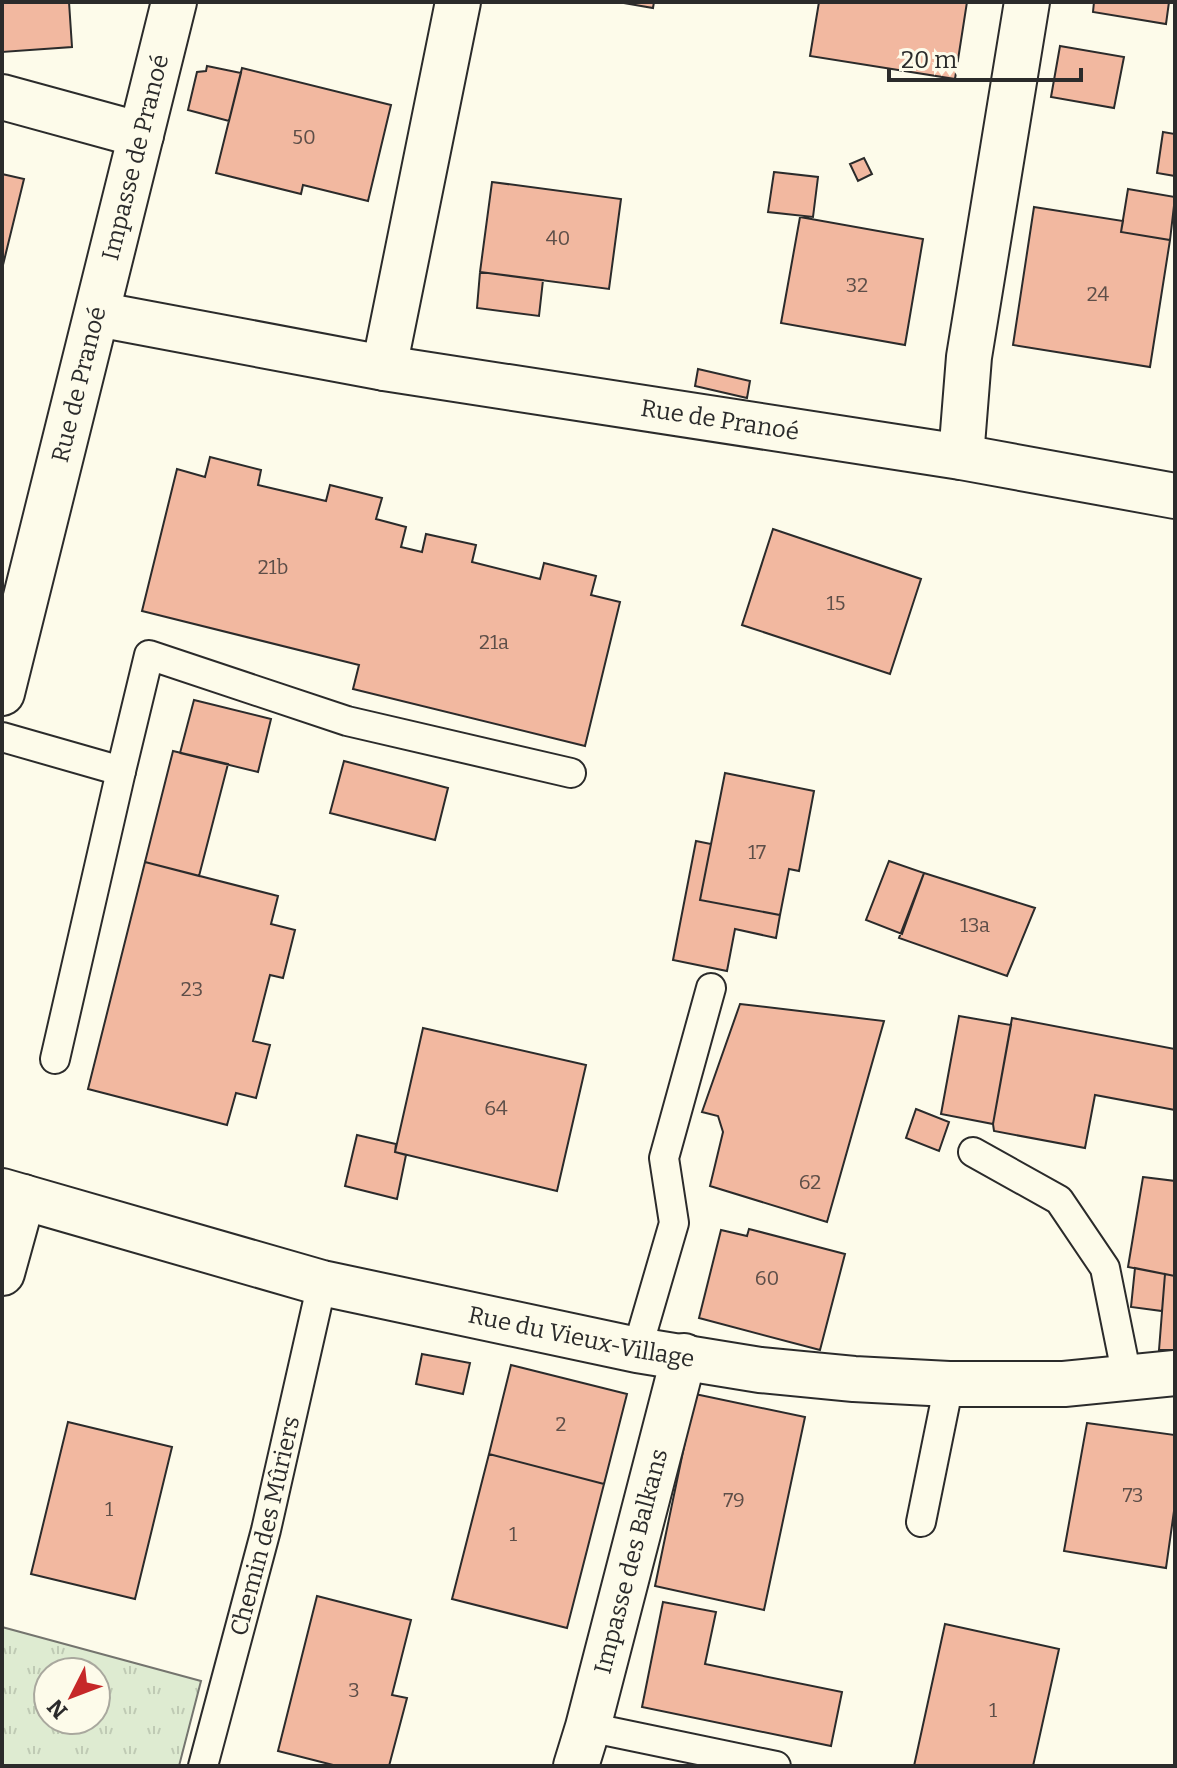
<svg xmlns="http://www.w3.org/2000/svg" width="1177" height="1768" font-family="Bitter,serif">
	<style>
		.grass { fill: url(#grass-tufts); stroke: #74746e; stroke-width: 2; fill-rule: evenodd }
		.building { fill: #f2b8a0; stroke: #2b2b2b; stroke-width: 2 }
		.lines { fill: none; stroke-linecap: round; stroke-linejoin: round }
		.service-casing { stroke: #2b2b2b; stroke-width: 32 }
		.minor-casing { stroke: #2b2b2b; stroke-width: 48 }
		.service { stroke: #fdfbea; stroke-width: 28 }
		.minor { stroke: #fdfbea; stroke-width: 44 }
		.labels { text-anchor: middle; stroke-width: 6; stroke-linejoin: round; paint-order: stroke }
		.number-label { font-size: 20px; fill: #5d4e48 }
		.street-label { font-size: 24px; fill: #2b2b2b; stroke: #fdfbea }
	</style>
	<defs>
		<pattern id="grass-tufts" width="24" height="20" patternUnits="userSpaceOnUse" patternTransform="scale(2)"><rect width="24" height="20" fill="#deebd1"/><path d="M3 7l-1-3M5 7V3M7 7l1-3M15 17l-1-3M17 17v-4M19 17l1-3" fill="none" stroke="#bfcab4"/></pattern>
	</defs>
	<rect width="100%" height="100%" fill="#fdfbea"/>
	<path class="grass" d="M2,1627L201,1681L179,1766H2ZM48,1672H96V1720H48Z"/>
	<path class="building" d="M2,2H69L72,47L2,52Z
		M618,2H654L653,8Z
		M819,2H967L955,79L810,56Z
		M1094,2H1169L1166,24L1093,12Z
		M1060,46L1124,57L1114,108L1051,97Z
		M207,66L241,73L229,121L188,110L197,72L206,71Z
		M242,68L391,105L368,201L303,185L301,194L216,173Z
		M1163,132L1175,134V176L1157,173Z
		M864,158L872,174L858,181L850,164Z
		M774,172L818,177L813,217L768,212Z
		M2,174L24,179L2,269Z
		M492,182L621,199L609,289L480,272Z
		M1128,189L1175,197L1170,240L1121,232Z
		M1034,207L1123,221L1121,232L1170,240L1150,367L1013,345Z
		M800,217L923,239L905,345L781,323Z
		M480,272L543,280L539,316L477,308Z
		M698,369L750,381L747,398L695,386Z
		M210,457L261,470L258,485L326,501L330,485L382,498L376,519L406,527L401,547L422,552L426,534L476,545L472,562L540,579L544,563L596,576L591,595L620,602L585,746L353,689L359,665L142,611L177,469L205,477Z
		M773,529L921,579L890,674L742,625Z
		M194,700L271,719L258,772L180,753Z
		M173,751L228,764L199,876L145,862Z
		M344,761L448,788L435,840L330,813Z
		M725,773L814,791L799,871L789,869L780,915L700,900Z
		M696,841L711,844L700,900L780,915L776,938L735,929L727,971L673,960Z
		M889,861L924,873L902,934L866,920Z
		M145,862L278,896L271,924L295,930L283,978L270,975L253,1041L270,1045L256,1098L236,1093L227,1125L88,1089Z
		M924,873L1035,908L1007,976L899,938Z
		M740,1004L884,1021L827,1222L710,1186L723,1132L718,1116L702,1112Z
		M959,1016L1011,1025L993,1124L941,1114Z
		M1012,1018L1175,1049V1110L1095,1095L1085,1148L994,1131L993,1124Z
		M423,1028L586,1065L557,1191L395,1152Z
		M916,1109L949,1122L939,1151L906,1138Z
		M357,1135L396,1144L395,1152L406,1155L397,1199L345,1186Z
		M1143,1177L1175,1181V1276L1128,1267Z
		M749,1229L845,1254L820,1350L699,1318L721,1230L747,1236Z
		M1135,1268L1165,1274L1162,1311L1131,1307Z
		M1165,1274L1175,1276V1350H1159Z
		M422,1354L470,1363L463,1394L416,1384Z
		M511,1365L627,1394L604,1484L489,1454Z
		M695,1394L805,1417L764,1610L655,1586Z
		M68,1422L172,1447L135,1599L31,1574Z
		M1087,1423L1175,1435V1504L1166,1568L1064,1551Z
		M489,1454L604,1484L567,1628L452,1599Z
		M317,1596L411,1620L392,1695L407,1698L389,1766H337L278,1751Z
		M663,1602L716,1612L705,1664L842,1692L831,1746L642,1707Z
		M945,1624L1059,1649L1033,1766H914Z"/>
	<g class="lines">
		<defs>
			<g id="service">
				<path d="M2,737L121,771L149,655L347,721L571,773"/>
				<path d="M55,1059L121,771"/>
				<path d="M973,1152L1059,1200L1105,1268L1127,1377"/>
				<path d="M637,1350L674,1223L664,1158L711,988"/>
				<path d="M921,1522L949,1384"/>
				<path d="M588,1727L776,1766"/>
				<path id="s1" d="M203,1766L266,1530L322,1283"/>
			</g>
			<g id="minor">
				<path d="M2,97L141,135"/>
				<path id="s2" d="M97,314L384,368L961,457L1175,496"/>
				<path d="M384,368L458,2"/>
				<path d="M961,457L969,357L1027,2"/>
				<path id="s3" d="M2,693L174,2"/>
				<path id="s4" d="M2,1191L322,1283L637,1350L760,1370L854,1379L949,1384H1064L1175,1373"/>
				<path d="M2,1273L23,1197"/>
				<path id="s5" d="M576,1766L588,1727L684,1356"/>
			</g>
		</defs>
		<use href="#service" class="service-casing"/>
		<use href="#minor" class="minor-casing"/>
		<use href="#service" class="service"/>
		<use href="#minor" class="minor"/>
	</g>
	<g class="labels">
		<g class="number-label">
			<text x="304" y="144">50</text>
			<text x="558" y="245">40</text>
			<text x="857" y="292">32</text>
			<text x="1098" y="301">24</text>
			<text x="273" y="574">21b</text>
			<text x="836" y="610">15</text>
			<text x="494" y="649">21a</text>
			<text x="757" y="859">17</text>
			<text x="975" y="932">13a</text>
			<text x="192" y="996">23</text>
			<text x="496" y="1115">64</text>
			<text x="810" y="1189">62</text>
			<text x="767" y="1285">60</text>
			<text x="561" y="1431">2</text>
			<text x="1133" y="1502">73</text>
			<text x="734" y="1507">79</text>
			<text x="109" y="1516">1</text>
			<text x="513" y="1541">1</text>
			<text x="354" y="1697">3</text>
			<text x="993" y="1717">1</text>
		</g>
		<g class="street-label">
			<text dy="8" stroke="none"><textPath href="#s3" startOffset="552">Impasse de Pranoé</textPath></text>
			<text dy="8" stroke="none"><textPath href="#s3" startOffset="318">Rue de Pranoé</textPath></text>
			<text dy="8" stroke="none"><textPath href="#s2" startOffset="632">Rue de Pranoé</textPath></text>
			<text dy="8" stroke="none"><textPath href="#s4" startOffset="598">Rue du Vieux-Village</textPath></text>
			<text dy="8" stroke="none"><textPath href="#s1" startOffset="248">Chemin des Mûriers</textPath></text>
			<text dy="8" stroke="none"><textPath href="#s5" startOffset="212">Impasse des Balkans</textPath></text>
		</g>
	</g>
	<rect width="1177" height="1768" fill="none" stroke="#2b2b2b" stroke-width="8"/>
	<g transform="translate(72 1696) rotate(228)"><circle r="38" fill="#fdfbea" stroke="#a9a89e" stroke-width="2"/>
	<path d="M0-6L14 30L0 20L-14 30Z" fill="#c62828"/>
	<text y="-12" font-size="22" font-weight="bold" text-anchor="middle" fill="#2b2b2b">N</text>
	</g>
	<path d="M889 68v12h192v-12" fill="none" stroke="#2b2b2b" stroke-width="4"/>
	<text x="901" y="68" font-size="24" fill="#2b2b2b" stroke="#fdfbea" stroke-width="6" paint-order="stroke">20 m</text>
</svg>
